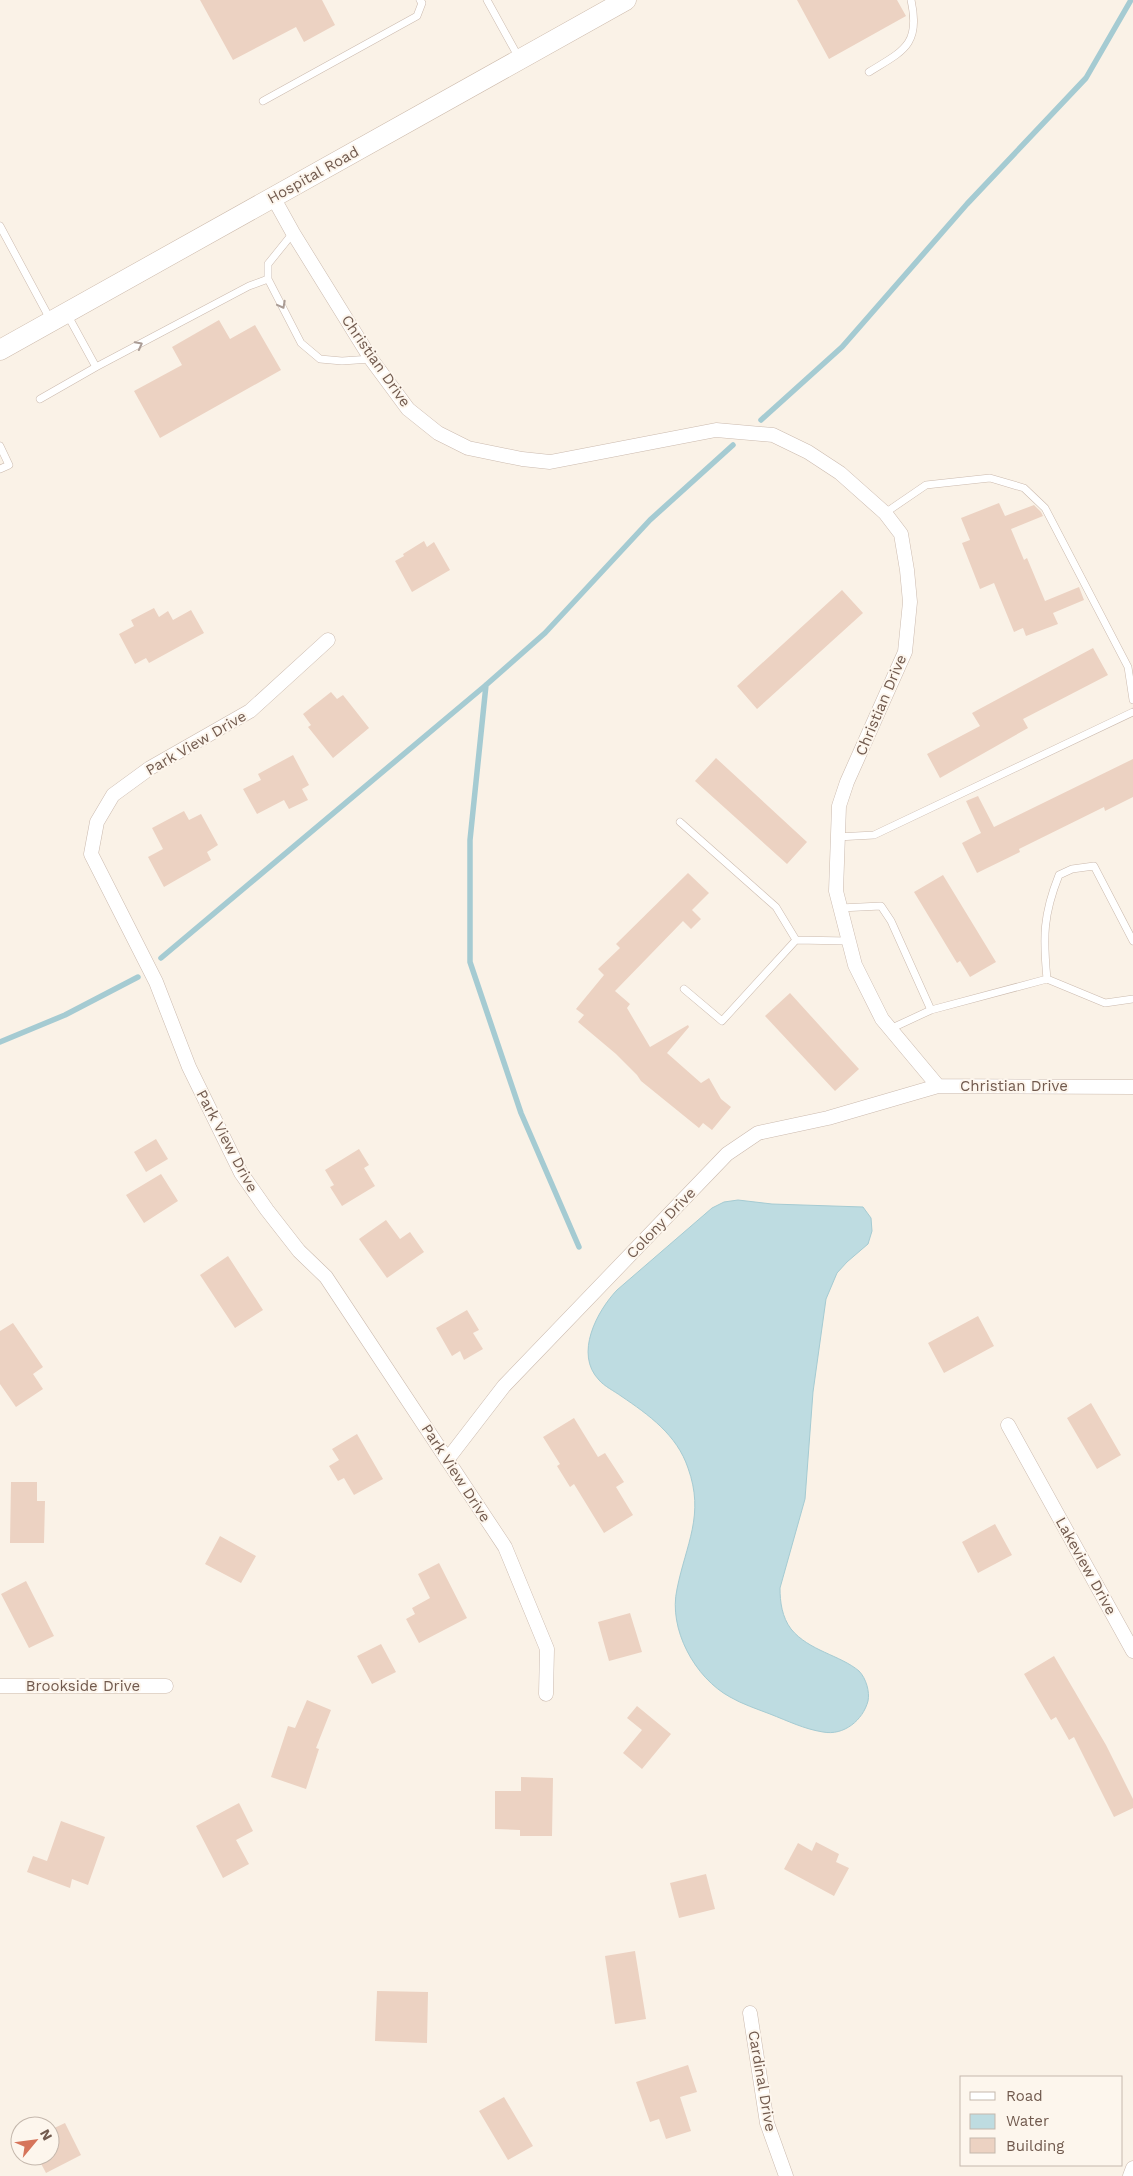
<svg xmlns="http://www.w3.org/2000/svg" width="1133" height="2176" font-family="'Work Sans',sans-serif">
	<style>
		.water { fill: #bedce1; stroke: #a5cbd2 }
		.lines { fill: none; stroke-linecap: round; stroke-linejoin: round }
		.stream { stroke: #a5cbd2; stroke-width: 5.5 }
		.building { fill: #ecd2c2 }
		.lane-casing { stroke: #cbbaae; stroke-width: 8 }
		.street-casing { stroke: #cbbaae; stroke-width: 15 }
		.secondary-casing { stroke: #cdbbac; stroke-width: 21 }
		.lane { stroke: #fff; stroke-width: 7 }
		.street { stroke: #fff; stroke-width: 14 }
		.secondary { stroke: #fff; stroke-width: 20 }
		.oneway { stroke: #aa9c95 }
		.labels { text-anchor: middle; stroke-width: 4; stroke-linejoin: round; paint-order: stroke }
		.street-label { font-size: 15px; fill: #715a4e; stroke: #fdf6ed }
	</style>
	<rect width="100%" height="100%" fill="#faf2e7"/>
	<path class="water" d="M738,1200L772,1204L863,1207L871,1218L872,1231L868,1244L847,1262L837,1273L826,1299L813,1392L805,1499L780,1588C780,1602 782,1617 791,1629C809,1651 840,1655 859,1671C866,1678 870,1692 868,1701C863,1720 844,1736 823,1732C804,1729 788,1721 770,1714C757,1709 742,1704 730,1697C695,1678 668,1629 677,1589C686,1544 705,1515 688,1468C677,1435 649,1415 621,1396C614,1391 604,1386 599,1380C574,1354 597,1311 617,1290L712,1208L724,1202Z"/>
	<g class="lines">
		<path class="stream" d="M761,420L842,347L967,204L1086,78L1131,0
			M486,685L470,840V962L521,1113L579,1247
			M161,958L486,685L545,633L650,520L733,445
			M0,1042L65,1015L138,977"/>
	</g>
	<path class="building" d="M200,0H322L335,25L304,42L296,27L233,60Z
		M797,0H897L906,16L829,59Z
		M219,320L230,339L255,325L281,370L160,438L134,391L182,365L172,347Z
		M999,503L1005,516L1034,505L1041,512L1043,516L1011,529L1024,560L1027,558L1045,601L1079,587L1084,600L1053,613L1058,624L1026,636L1023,628L1014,632L994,583L980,589L962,543L970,540L961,518Z
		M424,541L427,547L434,542L450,570L412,592L395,561L404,556L403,554Z
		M842,590L863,613L757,709L737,686Z
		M154,608L159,617L168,611L173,620L191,610L204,633L149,663L146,658L135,664L119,634L134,626L131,620Z
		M1093,648L1108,675L1023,719L1028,728L940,778L927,754L980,726L972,713Z
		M331,692L337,699L343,695L369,728L333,758L308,727L311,725L303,714Z
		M293,755L309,785L302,789L308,800L289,809L284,800L257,814L243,789L261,780L258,774Z
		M716,758L807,842L787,864L695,781Z
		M1133,759V797L1105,811L1104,807L1019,849L1020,852L977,873L962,843L981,833L966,801L978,796L994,827Z
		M184,811L189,820L201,814L218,845L207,852L211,860L164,887L148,857L163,849L152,828Z
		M688,873L709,893L692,910L701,919L691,929L683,921L615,991L630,1004L627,1008L650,1047L688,1025L689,1027L667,1053L701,1083L709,1078L721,1099L731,1107L712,1130L703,1123L699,1128L641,1081L637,1075L616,1054L578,1022L584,1015L576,1009L604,975L598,969L620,948L616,944Z
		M943,875L996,962L970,977L960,961L957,963L914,892Z
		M790,993L859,1069L835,1091L765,1016Z
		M156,1139L168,1159L146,1172L134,1152Z
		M359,1149L369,1165L364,1168L375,1186L342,1206L330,1187L334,1185L325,1170Z
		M161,1174L178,1201L144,1223L126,1195Z
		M386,1220L400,1239L410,1232L424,1252L387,1278L359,1239Z
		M228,1256L263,1310L235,1328L200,1275Z
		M467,1310L479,1330L473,1333L483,1349L464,1360L460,1351L452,1356L436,1328Z
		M978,1316L994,1346L944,1373L928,1343Z
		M13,1323L43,1367L33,1374L43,1389L16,1407L0,1384V1331Z
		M1091,1403L1121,1455L1097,1469L1067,1418Z
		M574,1418L598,1457L605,1453L624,1482L616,1487L633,1515L604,1533L574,1484L570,1487L557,1466L560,1464L543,1437Z
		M357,1434L383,1479L354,1495L344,1478L338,1481L329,1466L339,1460L332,1449Z
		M11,1482H37V1501H45L44,1543H10Z
		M995,1524L1012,1555L978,1573L962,1542Z
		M220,1536L256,1556L241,1583L205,1564Z
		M439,1563L467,1618L419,1643L406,1619L415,1614L412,1608L430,1598L418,1574Z
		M26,1581L54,1636L29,1648L1,1594Z
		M630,1613L642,1652L609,1661L598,1622Z
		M381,1644L396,1672L372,1684L357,1656Z
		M1054,1656L1106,1745L1133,1799V1808L1114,1817L1074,1737L1069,1740L1056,1717L1051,1720L1024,1674Z
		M307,1700L331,1710L316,1748L319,1749L306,1789L271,1777L288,1726L295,1728Z
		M637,1706L671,1734L642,1769L623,1753L642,1730L627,1718Z
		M521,1777L553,1778L552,1836H520V1830L495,1829V1791H521Z
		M239,1803L253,1831L236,1840L249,1864L223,1878L196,1826Z
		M61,1821L105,1837L88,1885L72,1879L70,1888L27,1872L33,1856L47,1861Z
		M816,1842L839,1854L836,1862L849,1868L834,1896L784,1869L798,1843L812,1851Z
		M706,1874L715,1909L679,1918L670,1883Z
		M635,1951L646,2019L615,2024L605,1956Z
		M377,1991L428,1992L427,2043L375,2041Z
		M688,2065L697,2092L680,2097L691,2131L666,2139L659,2119L650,2122L636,2082Z
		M504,2097L533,2146L508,2160L479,2111Z
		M65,2123L81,2155L46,2173L37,2156H50V2130Z"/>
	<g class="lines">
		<defs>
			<path id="lane" d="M487,0L519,58
				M869,72C903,51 921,45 911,0
				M263,101L417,16L422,3L420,0
				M0,226L50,319
				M293,233L268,264V279L301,343L320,359L342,361L371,359
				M96,367L249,286L268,279
				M40,399L96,367L67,314
				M0,446L9,465L0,469
				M885,513L926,485L990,478L1024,488L1045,508L1128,667L1133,700
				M680,822L776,907L796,940
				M837,837L874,835L1133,712
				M840,908L881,906L891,921L931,1010
				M1047,979C1043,937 1043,915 1059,875L1072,869L1094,866L1133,941
				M684,989L722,1021L796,940L848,941
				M890,1029L931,1010L1047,979L1105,1003L1133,999"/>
			<path id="street" d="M273,197L293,233L371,359L408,409L438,433L468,448L522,459L550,462L716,430L773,435L808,452L840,473L885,513L901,534L907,570L910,602L905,652L847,782L839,806L836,891L855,965L882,1019L938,1086L1133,1087
				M328,640L250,711L150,768L113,795L97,822L91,854L156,982L189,1067L241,1173L267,1210L299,1251L326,1277L505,1547L547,1649L546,1694
				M1008,1425L1133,1651
				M447,1460L504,1386L727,1154L758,1133L828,1118L938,1086
				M0,1686H166
				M750,2013L767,2123L786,2176
				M1130,2176L1133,2168"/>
			<path id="secondary" d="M0,350L626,0"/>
		</defs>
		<use href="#lane" class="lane-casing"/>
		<use href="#street" class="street-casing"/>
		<use href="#secondary" class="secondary-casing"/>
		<use href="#lane" class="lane"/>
		<use href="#street" class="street"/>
		<use href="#secondary" class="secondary"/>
	</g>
	<defs><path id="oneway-chevron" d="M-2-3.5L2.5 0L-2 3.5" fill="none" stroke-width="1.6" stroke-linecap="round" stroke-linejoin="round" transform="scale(1.25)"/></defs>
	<g class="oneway">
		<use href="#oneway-chevron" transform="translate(282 305) rotate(62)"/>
		<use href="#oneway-chevron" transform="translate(139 345) rotate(-28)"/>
	</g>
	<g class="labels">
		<g class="street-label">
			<text transform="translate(313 175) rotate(-29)" y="5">Hospital Road</text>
			<text transform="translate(376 361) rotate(55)" y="5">Christian Drive</text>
			<text transform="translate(881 705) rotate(-67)" y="5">Christian Drive</text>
			<text transform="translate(196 743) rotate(-30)" y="5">Park View Drive</text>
			<text x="1014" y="1091">Christian Drive</text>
			<text transform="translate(227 1141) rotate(62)" y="5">Park View Drive</text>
			<text transform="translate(661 1223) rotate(-46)" y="5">Colony Drive</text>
			<text transform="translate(456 1473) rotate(57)" y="5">Park View Drive</text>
			<text transform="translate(1086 1566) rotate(61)" y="5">Lakeview Drive</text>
			<text x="83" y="1691">Brookside Drive</text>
			<text transform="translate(762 2081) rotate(80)" y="5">Cardinal Drive</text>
		</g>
	</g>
	<rect x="960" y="2076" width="162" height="90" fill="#fdf6ed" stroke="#c5b8ad"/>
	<rect x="970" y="2092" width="25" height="8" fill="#ffffff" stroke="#c5b8ad"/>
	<text x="1006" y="2101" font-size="15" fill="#715a4e">Road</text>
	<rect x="970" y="2114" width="25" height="15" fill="#bedce1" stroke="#c5b8ad"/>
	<text x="1006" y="2126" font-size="15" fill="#715a4e">Water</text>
	<rect x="970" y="2138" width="25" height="15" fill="#ecd2c2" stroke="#c5b8ad"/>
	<text x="1006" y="2151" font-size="15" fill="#715a4e">Building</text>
	<g transform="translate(35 2141) rotate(61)"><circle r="24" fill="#fdf6ed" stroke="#c5b8ad"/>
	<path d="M0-4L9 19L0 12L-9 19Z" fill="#d6745a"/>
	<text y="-8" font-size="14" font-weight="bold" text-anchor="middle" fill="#715a4e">N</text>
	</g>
</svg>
